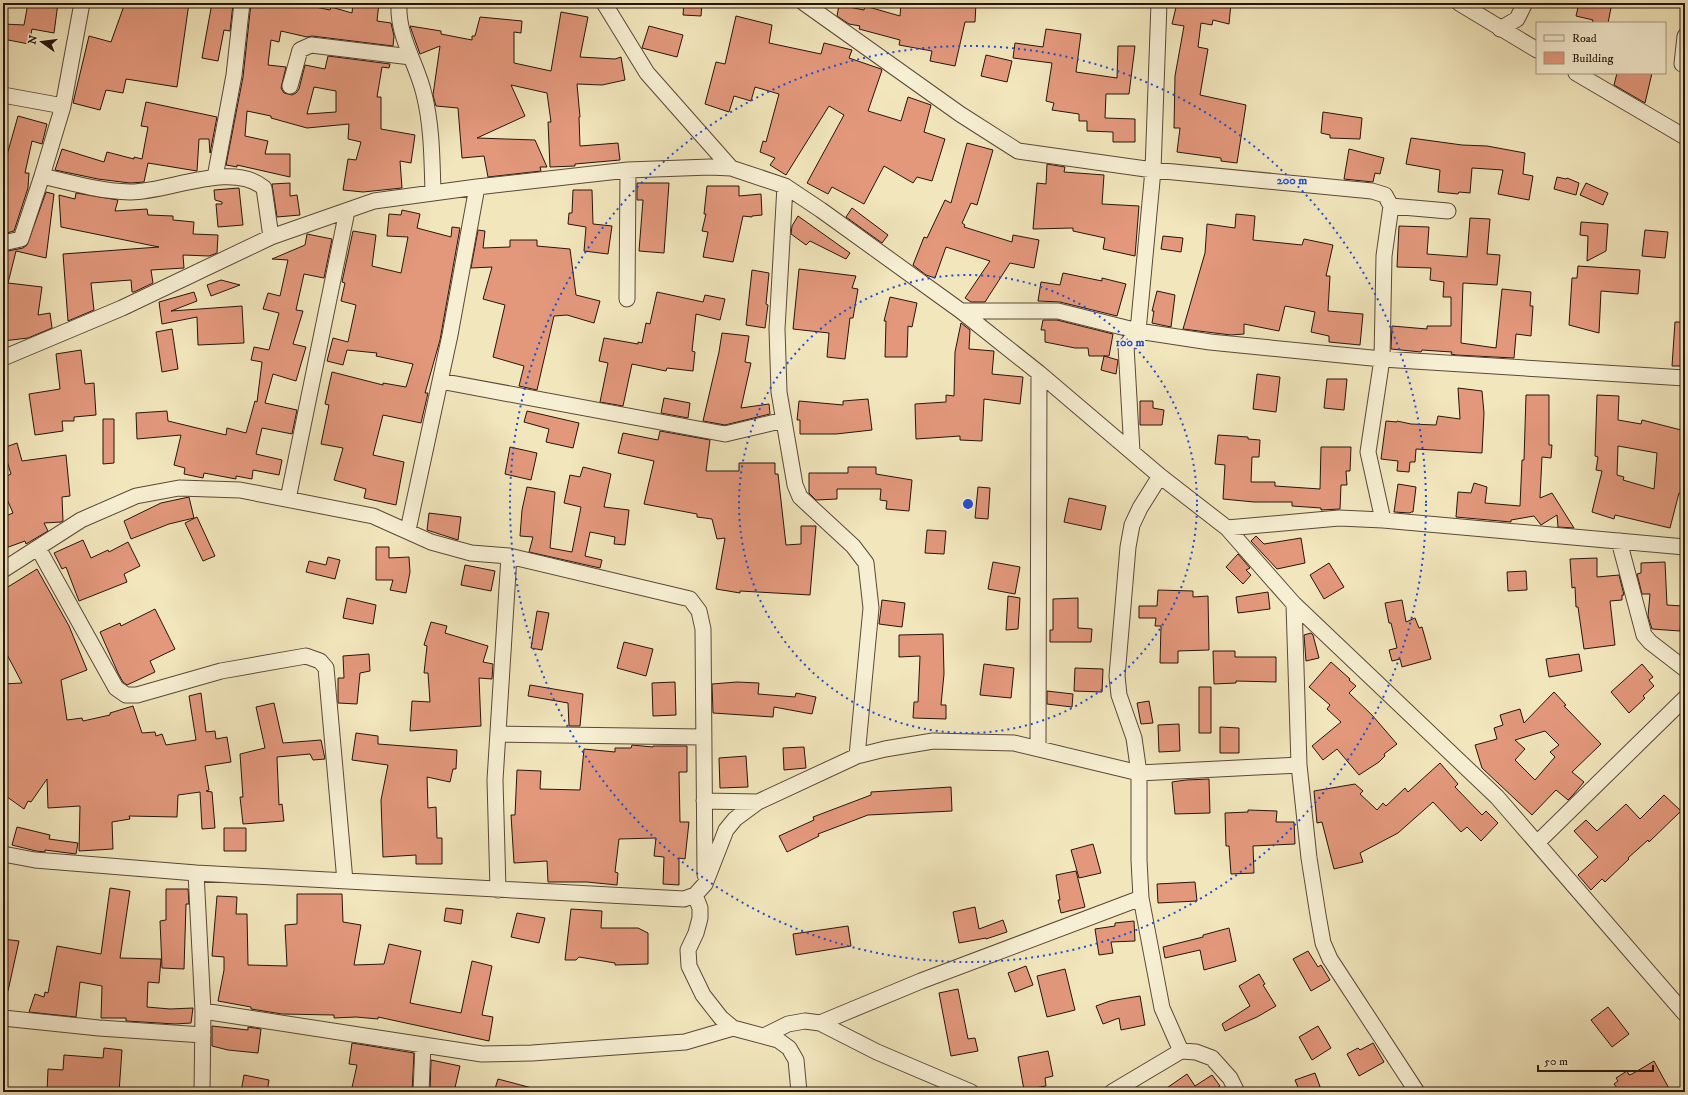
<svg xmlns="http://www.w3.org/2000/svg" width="1688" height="1095" font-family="'IM FELL DW Pica',serif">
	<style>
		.building { fill: #e3987c; stroke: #27140c; fill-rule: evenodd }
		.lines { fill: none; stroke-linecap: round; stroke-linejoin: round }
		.minor-casing { stroke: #5a4838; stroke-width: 17 }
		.minor { stroke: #f7efd3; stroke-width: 15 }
		.ring { fill: none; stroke: #1d4ed8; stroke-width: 2; stroke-dasharray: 2 4 }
		.centre { fill: #1d4ed8; stroke: #f7efd3; stroke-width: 2 }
		.ring-label { font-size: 12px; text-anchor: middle; font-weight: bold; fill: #1d4ed8; stroke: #f7efd3; stroke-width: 3.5; stroke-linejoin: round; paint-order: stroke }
	</style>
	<rect width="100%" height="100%" fill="#f2e6bc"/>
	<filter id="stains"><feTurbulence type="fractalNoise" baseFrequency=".005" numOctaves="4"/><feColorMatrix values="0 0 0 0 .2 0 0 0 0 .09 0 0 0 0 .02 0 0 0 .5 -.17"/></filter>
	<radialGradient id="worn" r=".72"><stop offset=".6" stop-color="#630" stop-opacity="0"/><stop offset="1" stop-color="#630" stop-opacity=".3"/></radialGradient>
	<path class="building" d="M28,3H58L54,33L32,29L29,44L3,39V24L24,25Z
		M125,3H189L177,87L126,79L123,93L106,90L100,110L73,103L89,36L111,42Z
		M212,3L233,4L230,31L224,30L218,61L202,58Z
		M251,3H307L306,5L330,10L331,7L352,13L353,3H379L377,21L391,23L394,36L393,46L312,36L307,37L281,31L279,42L271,40L268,65L286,67L281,88L284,93L292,95L296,93L299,89L305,65L325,69L328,56L390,64L389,68L382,67L377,97H381V129L415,135L411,163L400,161L402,188L363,192L343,190L348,159L356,160L361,142L348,139L349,124L307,128L271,118V116L247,111L245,136L268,141L265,154H290V177L237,165V167L226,165L243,77ZM314,87L336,91V112L307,114Z
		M684,3H702L701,16L683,15Z
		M901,3H976L975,22H965L955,66L930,61L932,51L899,45L900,40L859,29L860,26L849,24L837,16L839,5L864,10L865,6L900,16Z
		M1177,3L1202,7L1203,4L1210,5V3H1231L1229,24L1213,20L1212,25L1201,23L1198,47L1208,49L1200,95L1246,105L1237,163L1221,161V158L1177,152L1180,128H1174L1175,76L1184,26L1172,24Z
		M1579,3H1612L1608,23H1592L1593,20L1576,16Z
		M561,12L588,17L580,57L615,59L621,57L625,80L602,85L577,84L580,117H579L580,146L618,143L620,160L575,164V166L550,167L548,122H551L547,93L511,85L525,116L477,138L535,140L547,167H540L541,171L488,177L484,156L462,158L458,108L436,106L433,95L440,46L420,54L410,26L441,31V34L472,40V36H475L480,17L522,21L521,33L514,32V63L551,71Z
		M736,16L772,25L769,43L821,54L824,43L852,50L849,58L881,69L882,70L868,111L901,121L908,97L931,105L924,132L945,139L932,181L917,177L913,183L884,166L864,204L832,187L828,194L807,183L844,115L829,106L786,175L770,165L775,158L760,152L763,141L766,142L779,94L755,87L751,101L734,96L729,112L705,104L716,62L725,64Z
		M649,26L683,35L677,57L642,48Z
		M1046,29L1081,34L1076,72L1117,78L1118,46H1135L1129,94H1106L1105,118L1135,119V142H1113V132L1087,131V121H1079V114L1052,110L1054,103L1046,101L1052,63L1013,58L1015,43L1043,47Z
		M986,55L1012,61L1007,82L981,76Z
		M1617,73H1652L1645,103L1614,85Z
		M146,102L217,117L210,153L209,139H199L197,171L148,163L144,182L130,183L98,179L55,170L62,149L104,162L107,152L134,159V157L142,159L148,127L141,126Z
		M1323,112L1362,118L1360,139L1330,138V135L1321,133Z
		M18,116L47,124L42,144L32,141L25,173H29L28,188L14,231L3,234V155H7Z
		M1411,138L1462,145L1487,146L1525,153L1523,174L1533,176L1529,200L1498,194L1503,170L1472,168L1470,193L1459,192L1458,194L1438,192L1440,170L1406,164Z
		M967,143L993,150L977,205L971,203L962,223L965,225L964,227L1012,242L1013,235L1039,240L1034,268L1010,263L985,302H971L965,298L990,261L946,247L935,278L926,275L913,265L924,237L927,238L945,200L951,203Z
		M1349,149L1384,158L1380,174L1375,173L1373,182L1344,179Z
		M1047,164L1065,167L1064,172L1104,175L1102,204L1139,206L1135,256L1103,249L1105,238L1073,231V228L1033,229L1037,183L1046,184Z
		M1557,177L1566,179L1567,178L1579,183L1576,195L1554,189Z
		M290,183V196L297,195L300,215L277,217L272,184Z
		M637,183H669L664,253L639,251L643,200H637Z
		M1586,183L1608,193L1603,205L1580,195Z
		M707,186H739V196L761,194L762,215L752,216V217L743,216L733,262L703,257L708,232L702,231L706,214H704Z
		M239,188L243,225L218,227L216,204H222V202L215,200L214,190Z
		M573,190H592L593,224L612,226L608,254L584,251L586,227L568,224L569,213H572Z
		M46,192L54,194L46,258L16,251L8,283L42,287L38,315L50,313L52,328L28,338L3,341V252L23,248L27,245Z
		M76,193L118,200L115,211L147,209L148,215L173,216V220L194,222L193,234L218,235L217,253L209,256L183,255L184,268L151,270L153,283L134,292H132L131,280L91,283L94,310L68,321L63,254L159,247L61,227L59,195L75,199Z
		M852,208L888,235L882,243L846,217Z
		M402,210L420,214L417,228L451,237L452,227L460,228L440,340L425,393H428L421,423L383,415L373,455L404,462L396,505L364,498L366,489L334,480L343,448L321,444L329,405L325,404L332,372L383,385V383L406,387L413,364L376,356L377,353L347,350L343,365L327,361L333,338L348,342L356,305L341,301L345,283L342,282L353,231L376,235L372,266L401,273L408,237L387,236L389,214L401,215Z
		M1236,214L1255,216L1253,240L1302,245L1304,239L1333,245L1326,276H1330L1328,311L1363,314L1360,345L1329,342V336L1311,332L1315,312L1285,306L1279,331L1244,324V334L1231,335L1183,329L1205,253L1207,224L1235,228Z
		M798,216L850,253L846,259L810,241L806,245L791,234L792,226Z
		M1470,218L1490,219L1487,254L1500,255L1497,285L1463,283L1461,343L1496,348L1502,289L1531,292L1530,306H1533L1531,336L1516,334L1514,358L1456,355L1451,354L1452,352L1422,350L1421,352L1391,349L1392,326L1427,329V326H1451V297H1443L1444,282L1430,280L1431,268L1397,267L1399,226L1429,227L1427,254L1467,257Z
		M1581,222L1608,224L1606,251L1587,261L1588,236L1580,235Z
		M478,230L485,231L483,248L510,247V240H537V246L570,249L576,295L600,301L594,323L567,315L554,316L537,390L519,386L524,366L493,357L505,305L483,299L492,267L471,268Z
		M1645,230L1668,232L1665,258L1642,256Z
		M307,234L332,239L324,278L304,274L296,310L303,311L293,344L306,347L296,381L273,374L265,403L297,410L292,434L262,428L256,454L282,460L279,475L253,470L252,479L236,476V479L204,473L203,478L184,474L185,468L174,465L181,435L137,439L136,413L167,411L168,421L226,435L227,428L246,433L255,401L257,402L262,362L251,360L254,347L269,350L279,313L263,309L268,293L280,296L288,260L272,259L305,245Z
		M1163,236L1183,238L1181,252L1161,249Z
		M1578,266L1640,270L1638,294L1601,291L1599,333L1569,325L1572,278H1577Z
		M799,269L856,276L852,288L858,289L853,318H850L845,359L827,357L829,333L793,329Z
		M752,270L769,273L766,304L768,305L765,328L746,325Z
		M1063,273L1102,281V278L1126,284L1117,316L1060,302L1038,301L1041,282L1060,285Z
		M221,280L240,285L211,296L207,285Z
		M1157,291L1175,295L1171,327L1152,323L1154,311H1152Z
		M194,292L197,301L171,311L242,306L244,343L198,345L197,317L162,324L159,302Z
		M657,292L703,302L705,295L725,299L720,320L696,314L692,351L695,352L693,371L667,368L666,371L632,364L623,406L600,402L608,363L599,361L604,338L638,344V342L642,343L646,323L650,324Z
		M890,297L917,303L912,327L908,326L907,357H885L886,321H884Z
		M1043,320H1057L1113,334L1109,356H1089L1088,348H1075L1045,342V330H1041Z
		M1675,322H1685V366H1672Z
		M961,323L970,330L969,349L994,351L992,374L1023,377L1020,404L984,399L982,441L960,440V436L916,439L915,404L946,402V395L954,396L955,352Z
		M172,329L178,369L162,372L156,332Z
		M722,333L749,336L745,362L751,363L741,408L769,404L770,414L725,425L703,421L719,352Z
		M81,350L85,384L94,383L96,415L74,417V421H62L63,431L35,435L29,394L60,389L56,354Z
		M1104,356L1118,360L1116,374L1101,370Z
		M1257,374L1280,377L1276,412L1253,409Z
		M1327,379H1347L1344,410L1324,408Z
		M1458,388L1482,391L1484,413L1482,453L1416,449L1415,462H1410L1409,472L1397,471L1398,461L1381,459L1386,421L1397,422V421L1411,424L1436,425L1438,416L1460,419Z
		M1526,395H1549V445H1552L1551,458L1542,457L1540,498L1552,493L1574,528L1558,527L1557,515L1541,525L1534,516L1511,520V522L1456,517L1458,492L1471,493L1474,483L1487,487L1485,503L1520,506L1522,460H1524Z
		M1597,395L1619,396L1618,420L1641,424L1642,420L1685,431V484L1683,494L1679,493L1670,528L1615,515L1614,519L1592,512L1602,471L1596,470L1598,457L1595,456ZM1618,446L1657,453L1654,489L1623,480L1624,477L1617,475Z
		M664,398L690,403L688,418L661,413Z
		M868,399L872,430L836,434H800V420H797L799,401L843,405V401Z
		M1140,401H1153V408L1164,410L1162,425H1140Z
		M527,411L579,423L573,448L546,442L549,429L524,422Z
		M103,419H114V463L103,464Z
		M660,431L710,440L706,471H739V463H775V474H778L786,545L801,544V526H816L810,595L740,591V593L716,589L725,538L717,539L712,519L697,517V514L644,504L654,461L618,453L623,433L658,440Z
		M1218,435L1248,437V439L1260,440L1259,457H1252L1251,482H1275V486L1320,489L1321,447H1351L1350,471H1346L1347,485H1341L1340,509L1321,510V508L1292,506V502H1254L1223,499L1225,465L1215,464Z
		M17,443L22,461L66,455L70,496L62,497L63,521L61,522L44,523L48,531L26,544L25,541L3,549V517L13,513L3,490V478L11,474L3,448Z
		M510,447L537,453L531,480L505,474Z
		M583,467L611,474L604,507L629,510L625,545L614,544L615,537L590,532L585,556L602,560L600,568L529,552L533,537L520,536L522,510L527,487L555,492L550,548L572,552L581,507L564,503L570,475L580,477Z
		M848,467H876V474L912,480L909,511L886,509L887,501L880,500L881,489H837V499L816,500L809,493V473H848Z
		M1398,484L1416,487L1413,512H1411L1410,513L1394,512Z
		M978,487L990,488L988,519L975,518Z
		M189,497L194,518L169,524L131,539L124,521L161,503Z
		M1069,498L1106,506L1101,530L1064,522Z
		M429,513L461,517L458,540L427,530Z
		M197,517L215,556L203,561L185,523Z
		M927,530L946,531L944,554L925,553Z
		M1256,536L1264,544L1301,538L1305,563L1277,569L1251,541Z
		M83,540L91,558L108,550L109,552L128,542L140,566L124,574L127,582L79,601L66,567L62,569L54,553Z
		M376,547H389V558L409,557L410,572L406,593L390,590L393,580H376Z
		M1238,554L1250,568L1246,570L1251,575L1243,584L1226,567Z
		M328,557L340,560L335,579L306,572L309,561L326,565Z
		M1597,558V577L1619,575L1624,595H1622V600L1610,601L1615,645L1584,649L1578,607H1576L1575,587L1572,588L1570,559Z
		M993,562L1020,567L1015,594L988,589Z
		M1665,562L1667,605L1682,606L1680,631L1652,629L1648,616L1650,594H1642L1637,574L1641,573V563Z
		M1329,563L1344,587L1324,599L1310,575Z
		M465,565L495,571L491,591L461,585Z
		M37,569L69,626L87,670L61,680L67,720L82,718L83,721L110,715V713L133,706L142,733L155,732L156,736L162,734L166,745L196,740L189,696L201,693L206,732L215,731L216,739L227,737L231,762L205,766L209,790L206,791L212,792L215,828L202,829L200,792L178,795L177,817L129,816L130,819L112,822L113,849L79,851L80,806L48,808L47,779L31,802L28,801L24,809L3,794V684L22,683L3,647V590Z
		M1526,571L1527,590L1508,591L1507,572Z
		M1158,590L1193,591V597L1208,596L1209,650L1178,651V663H1160L1161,626H1155L1156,618H1139V606H1157Z
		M1268,592L1270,609L1238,613L1236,597Z
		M1008,596L1020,598L1018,629L1006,630Z
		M347,598L376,605L373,624L343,618Z
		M1078,598V628L1092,629L1091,642H1050V630H1053V599Z
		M882,600L905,603L902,627L879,624Z
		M1402,600L1406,622L1415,618L1419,628L1422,627L1431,659L1402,667L1400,659L1392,661L1389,650L1397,648L1391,623H1389L1385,603Z
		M155,609L175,649L150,661L155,672L127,685L123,682L118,673L100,632L120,623L121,626Z
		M537,611L549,613L542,650L531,648Z
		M431,622L447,626L445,633L488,646L483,662L493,664L492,679L479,678L481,726L410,731L412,701L430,702L428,673H424L427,646L424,645Z
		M1311,633L1313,635L1319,658L1306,661L1304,635Z
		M943,634L944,674L941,705H946V719L913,718L914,702H918L920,656L899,657V635Z
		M624,642L653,649L646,676L617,668Z
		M1213,651H1235V657H1276V682L1236,681V683L1214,684Z
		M369,654L370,671L360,673L357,704L338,703V678H344L343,656Z
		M1579,654L1582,671L1549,677L1546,659Z
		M1331,662L1350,679L1349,680L1356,686L1349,693L1372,715L1397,744L1384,754L1385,756L1379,762L1359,775L1337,749L1323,760L1312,746L1341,722L1327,709L1330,705L1309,687Z
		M984,664L1014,668L1011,698L980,695Z
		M1642,664L1653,677L1649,680L1654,686L1643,696L1645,698L1629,713L1611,692Z
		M1075,668L1103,669L1102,692L1074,691Z
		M675,682L676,715L653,716L652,683Z
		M737,682L759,683L758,694L795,697L796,693L816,697L812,714L774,707L773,717L713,713L712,684Z
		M530,685L583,694L580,726H569L568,703L528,696Z
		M1199,687H1211V733H1199Z
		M1047,691L1073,694L1072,707L1047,704Z
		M1554,692L1566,705L1564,706L1601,744L1572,772L1584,782L1573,795L1568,800L1556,790L1532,815L1482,768L1475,745L1497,739L1494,728L1503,725L1500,715L1520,709L1524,723ZM1545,731L1559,745L1550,752L1555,757L1535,780L1515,760L1525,749L1515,740Z
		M1149,701L1153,723L1141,724L1137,703Z
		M274,703L283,743L321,740L325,759L313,760L310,754L277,757L279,805L282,804L284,821L243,824L240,797H243L240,754L265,748L256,707Z
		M1179,724L1180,751L1159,752L1158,725Z
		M1220,727L1239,728V753H1220Z
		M356,733L378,736V744L457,750L456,769H453L450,782L427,777L428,808L436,807L437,838H442V864H416V855L383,857L381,800L388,765L352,760Z
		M632,745L653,747V746H687V772H679L680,822H689L685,859L679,858V885L663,884L664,857L654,856L656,838L619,839L615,872L618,873L617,885L587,882H548L547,861L514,863L511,815H515L517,770L541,771L540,789L580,790L584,749L615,752V748H631Z
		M804,747L806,768L784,770L783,748Z
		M746,756L748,787L720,788L719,758Z
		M1440,763L1458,784L1455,787L1482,815L1486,811L1498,823L1481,841L1467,827L1461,832L1433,802L1398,833L1360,853L1363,862L1334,869L1322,822L1317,823L1314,791L1355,784L1363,791L1360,794L1377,810L1383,803L1386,806L1405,788L1408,792Z
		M1209,779L1210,813L1175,814L1172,782L1186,780Z
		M951,787L952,811L868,815L818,834L819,836L787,852L779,836L814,820L813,817L871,795V792Z
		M1664,795L1681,811L1649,842L1648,840L1628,858L1629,859L1605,882L1602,879L1591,890L1578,875L1598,857L1574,831L1586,820L1597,831L1626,804L1640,819Z
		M1248,810L1277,811L1276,822H1294L1295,844L1253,846L1254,873L1231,874L1229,846H1226L1225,813L1248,812Z
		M17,827L50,835L49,839L78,843L76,854L45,850V852L36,851L12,845Z
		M224,828H246V851H224Z
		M1093,844L1101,873L1079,878L1071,850Z
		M1076,871L1085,907L1061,913L1058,900H1060L1056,875Z
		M1195,882L1197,901L1158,903L1157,884Z
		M110,888L130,891L120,958L161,959L159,983L148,982L147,1007L170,1009L193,1008L191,1023L175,1024L126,1021V1018H101L102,986L80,982L76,1017L29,1012L35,994L44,997L45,992L48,993L57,946L101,954Z
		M166,889H188L189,904H186L184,969L162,968L160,921L166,920Z
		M297,894H342L343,922L361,925L354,965L384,964L389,944L421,951L410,1003L461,1013L472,961L492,966L482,1015L493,1017L489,1041L378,1017V1019L356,1017L334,1018V1015L282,1014L251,1009V1007L218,1001L224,970V957L212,956L217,896L237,897L236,914H247L248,965L287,966L285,925L297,924Z
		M975,907L979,929L1003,920L1007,932L986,939V938L959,943L953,912Z
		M446,908L463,910L461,924L444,921Z
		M571,909L602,911L601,928H638L648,933V964L615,965V963L579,957L576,960H565Z
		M517,913L545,918L539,943L511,937Z
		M1134,921L1135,941L1111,942L1113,953L1099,955L1095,929L1115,926V923Z
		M848,926L851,946L796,955L793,934Z
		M1229,928L1236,961L1204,970L1200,950L1165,958L1163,947L1203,937V935Z
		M3,939L19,941L8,991H3Z
		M1308,951L1318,967L1321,965L1330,980L1311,991L1293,959Z
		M1026,966L1033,985L1015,992L1008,973Z
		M1065,969L1075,1010L1047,1017L1037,976Z
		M1259,974L1265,984L1263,985L1276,1006L1257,1017L1225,1031L1222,1024L1250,1006L1239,986Z
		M958,989L968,1039L975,1038L978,1051L951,1056L939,993Z
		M1140,996L1145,1025L1121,1030L1119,1018L1103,1024L1096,1006L1110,1001Z
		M1608,1007L1629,1034L1612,1047L1591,1020Z
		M212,1026L248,1030V1027L261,1029L258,1053L228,1050L212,1046Z
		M1318,1026L1331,1048L1312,1060L1299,1037Z
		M352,1043L414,1053L412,1092H351L357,1065L349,1064Z
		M1373,1043L1384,1062L1359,1076L1347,1054L1358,1048L1360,1050Z
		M104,1048L122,1050L119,1092H47L48,1069L63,1070L64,1055L103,1058Z
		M1048,1051L1053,1076L1045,1078L1046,1086L1024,1090L1018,1057Z
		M431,1060L460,1066L454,1092L438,1089V1092H430Z
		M1654,1061L1671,1092H1620L1614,1084L1618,1081L1616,1078L1627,1071L1629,1075L1632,1074Z
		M1315,1073L1322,1092H1300L1295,1080Z
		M1187,1074L1195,1086L1212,1075L1220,1086L1210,1092H1161Z
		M244,1075L269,1080L267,1092H241Z
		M498,1079L532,1088L531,1092H494Z"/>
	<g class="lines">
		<defs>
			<path id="minor" d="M399,3C397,37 417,63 424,94C432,126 432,160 433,193
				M604,3L647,73L731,168
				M804,3L960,114L1018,151L1153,170L1372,191L1385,195L1391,206L1384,256L1382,359L1368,452L1383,520
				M1459,3L1537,50
				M1500,29L1517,19L1525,3
				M1682,64L1685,36
				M1576,73L1685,137
				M290,86L300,50L311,45L411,57
				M3,95L63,106
				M42,176C71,183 100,191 130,192C166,193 232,160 264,188L271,237
				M215,177L234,75L242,3
				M785,186L777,329L779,392L795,485L800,497L853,546L866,563L871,608L857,756
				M1391,206L1448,211
				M3,243L21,239L42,176L63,106L82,3
				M627,299L628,170
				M961,311H1058L1138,331L1210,342L1382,359L1685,378
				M3,358L122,308L271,237L374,201L477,187L628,170L710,167L731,168L785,186L821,210L961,311L1039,373L1160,476L1227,528L1294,604L1497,797L1685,1014
				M440,381L725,434L784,420
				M1132,452L1126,346L1138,331L1153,170L1159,3
				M1160,476L1140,508L1132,525L1128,547L1117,676L1119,695L1134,738L1139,773V860L1141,898L1162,1008L1181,1051
				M288,499L347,211
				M1227,528L1339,518L1383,520L1685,547
				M408,530L450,335L477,187
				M1619,541L1644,635L1650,642L1685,669
				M38,548L116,688L126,695H137L221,671L306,656L320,661L326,668L345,881
				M3,570L81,520L136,496L179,488L240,490L373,516L431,542L471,553L509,556L690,599L699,611L703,629L705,875
				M1294,604L1299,765L1309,858L1318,915L1323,943L1330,959L1417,1092
				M498,734L703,737
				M1038,748L1039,373
				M704,801L758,802
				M1537,843L1685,698
				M3,854L35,860L196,873L684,899L695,895L705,884L726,830L735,819L758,802L857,756L885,749L933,741L1014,743L1139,773L1299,765
				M196,873L203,1011L202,1092
				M498,890L495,780L509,556
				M695,895L700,908V918L696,933L688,950L689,966L703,995L721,1018L733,1028L778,1040L789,1048L796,1060L799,1092
				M203,1011L482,1054L532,1053L685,1042L733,1028
				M3,1018L99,1028L203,1035
				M820,1023L921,981L1141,898
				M764,1036L788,1024L805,1021L820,1023L877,1052L971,1092
				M421,1092L423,1045
				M1112,1092L1181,1051L1196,1052L1212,1058L1230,1078L1237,1092"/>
		</defs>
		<use href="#minor" class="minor-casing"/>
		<use href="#minor" class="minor"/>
	</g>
	<g class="ring">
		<circle cx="968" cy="504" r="229"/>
		<circle cx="968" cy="504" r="458"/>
	</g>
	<circle cx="968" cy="504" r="6" class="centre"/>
	<g class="ring-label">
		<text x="1292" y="184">200 m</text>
		<text x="1130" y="346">100 m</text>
	</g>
	<rect width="1688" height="1095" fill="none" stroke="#f2e6bc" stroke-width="16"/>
	<rect x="4" y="4" width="1680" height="1087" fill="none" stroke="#27140c" stroke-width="2"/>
	<rect x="8" y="8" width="1672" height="1079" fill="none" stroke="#27140c"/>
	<rect x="1536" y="22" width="130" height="52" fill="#f7efd3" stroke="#a49783"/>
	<rect x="1544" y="35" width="20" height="6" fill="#f7efd3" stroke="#a49783"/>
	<text x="1572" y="42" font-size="12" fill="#27140c">Road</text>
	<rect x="1544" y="52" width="20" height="12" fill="#e3987c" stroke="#a49783"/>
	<text x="1572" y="62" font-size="12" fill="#27140c">Building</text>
	<g transform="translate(42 42) rotate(284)" stroke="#f7efd3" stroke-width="3" paint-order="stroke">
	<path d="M0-3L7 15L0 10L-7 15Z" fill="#27140c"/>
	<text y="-6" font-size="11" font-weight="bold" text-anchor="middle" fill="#27140c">N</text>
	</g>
	<path d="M1538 1065v6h115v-6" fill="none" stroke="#27140c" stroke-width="2"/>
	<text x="1544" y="1065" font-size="12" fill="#27140c" stroke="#f7efd3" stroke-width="3" paint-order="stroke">50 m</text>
	<rect width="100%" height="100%" filter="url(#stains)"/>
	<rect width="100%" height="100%" fill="url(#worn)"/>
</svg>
